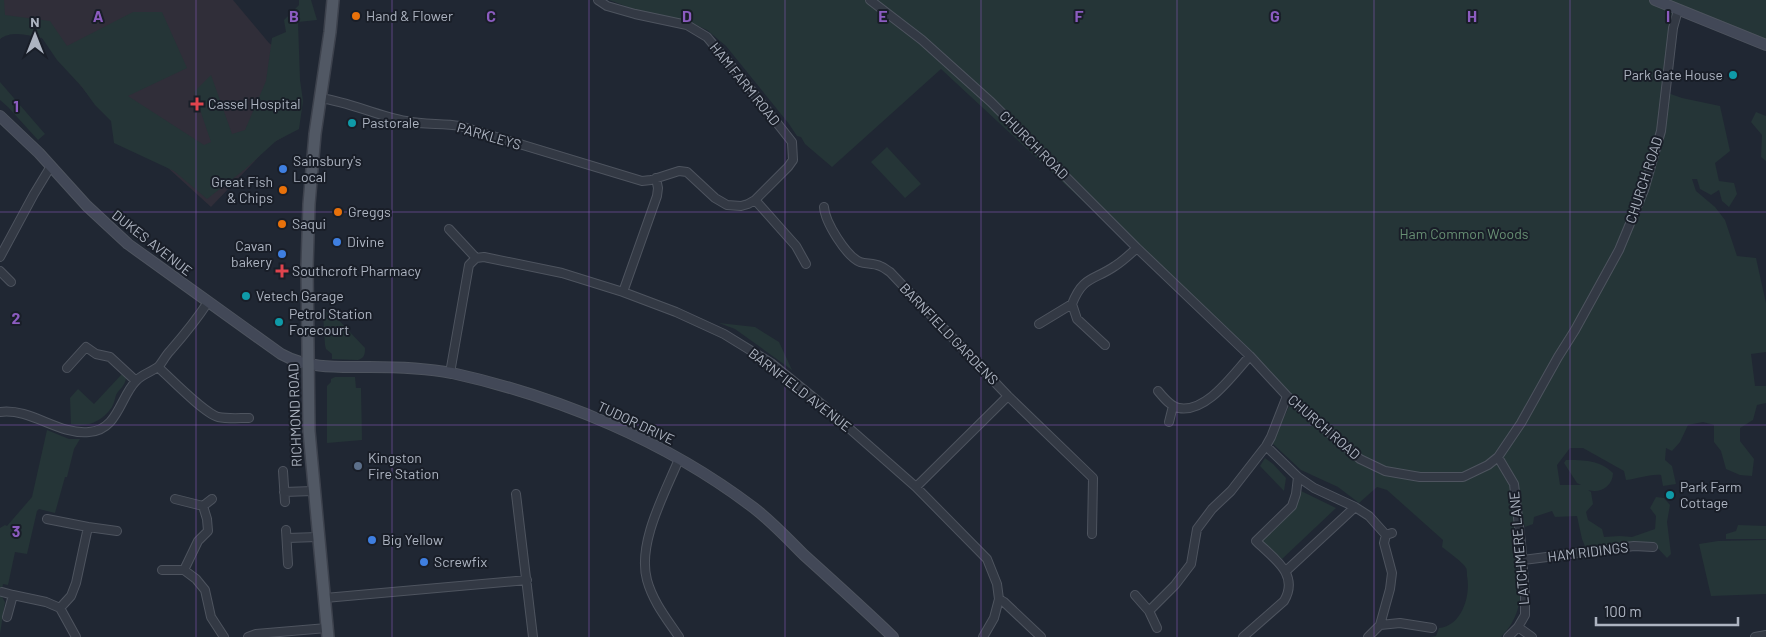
<svg xmlns="http://www.w3.org/2000/svg" width="1766" height="637" font-family="Barlow,sans-serif">
	<style>
		.medical { fill: #302e39 }
		.green { fill: #253537 }
		.lines { fill: none; stroke-linecap: round; stroke-linejoin: round }
		.street-casing { stroke: #4e545f; stroke-width: 10 }
		.secondary-casing { stroke: #4e545f; stroke-width: 12 }
		.primary-casing { stroke: #3d424d; stroke-width: 14 }
		.street { stroke: #333944; stroke-width: 8 }
		.secondary { stroke: #424857; stroke-width: 10 }
		.primary { stroke: #515864; stroke-width: 11 }
		.grid { fill: none; stroke: #8c5cc0; stroke-width: 1; stroke-opacity: 0.55 }
		.food-dot { fill: #e8710a; stroke: #191e28; stroke-width: 2 }
		.culture-dot { fill: #0f9aa8; stroke: #191e28; stroke-width: 2 }
		.health-dot { fill: #e0444e; stroke: #191e28; stroke-width: 2 }
		.shop-dot { fill: #3f7fe0; stroke: #191e28; stroke-width: 2 }
		.service-dot { fill: #5c6f8a; stroke: #191e28; stroke-width: 2 }
		.labels { text-anchor: middle; stroke-width: 4; stroke-linejoin: round; paint-order: stroke }
		.poi-label { font-size: 14px; fill: #adb4c1; stroke: #191e28; text-anchor: start }
		.street-label { font-size: 14px; fill: #adb4c1; stroke: #191e28 }
		.park-label { font-size: 14px; fill: #678f73; stroke: #191e28 }
		.grid-label { font-size: 16px; text-anchor: middle; font-weight: bold; fill: #8c5cc0; stroke: #191e28; stroke-width: 4; stroke-linejoin: round; paint-order: stroke }
	</style>
	<rect width="100%" height="100%" fill="#202733"/>
	<path class="medical" d="M0,0H233L269,43L298,66L295,130L271,144L211,207L90,97L42,38L9,31L0,39Z"/>
	<path class="green" d="M0,0H4L5,15L50,21L67,46L133,12H162L187,68L128,96L204,145L211,142L194,92L211,75L232,134L245,130L266,81L272,38L286,32L284,20L299,5V0H311L317,20L298,22L300,80L303,101L299,129L276,141L244,170L207,199L174,171L114,143L111,121L95,105L82,87L57,60L42,38C29,35 11,30 0,39Z
		M609,0H1766V41L1678,10L1665,92L1682,98L1720,106L1730,151L1715,163L1719,181L1734,183L1737,194L1729,207L1722,201L1719,190L1711,195L1700,189L1697,179H1692L1696,191L1715,207L1725,220L1737,256L1756,258L1766,303V352L1751,354L1755,386H1766V403L1757,405L1753,420L1740,428V441L1754,459L1752,476L1740,475L1726,469L1721,451L1714,442V425L1703,422L1688,425L1680,442L1672,451L1666,448L1665,460L1672,466L1676,484L1663,486L1661,475C1649,474 1638,479 1626,480L1624,471L1583,448H1570L1557,465L1560,485H1581L1577,483L1564,463L1566,460C1584,460 1600,460 1613,473C1613,486 1600,494 1588,490L1591,492L1593,504L1586,512L1588,520L1602,529L1604,537L1620,536L1632,537L1655,529L1656,516L1650,508L1656,497L1664,498L1670,505L1667,522L1671,554L1667,558L1653,543H1628L1586,549L1582,539L1577,516L1555,517L1552,511L1534,517L1533,524L1525,527L1524,523C1523,530 1522,536 1521,542C1519,577 1529,609 1501,637H1430L1436,636L1439,628C1462,626 1471,595 1467,576C1467,574 1467,569 1466,568C1463,562 1448,552 1442,547L1443,540L1387,490L1377,487L1359,503L1338,487L1301,470L1272,443L1292,400L1250,356L941,69L832,167L805,144L801,137L797,136L789,124L726,46L707,30L685,20L636,10Z
		M0,82L45,134L38,140L8,107L0,100Z
		M1756,112L1766,116V161L1761,157L1762,135L1751,122Z
		M887,147L921,184L905,198L871,162Z
		M326,312H331L365,348C365,355 364,358 358,360L332,359V354L326,349L325,345L323,314Z
		M719,323L755,327L779,342L792,370L735,329Z
		M122,374L126,378C125,386 120,388 116,395C115,399 114,403 112,407C103,421 87,428 71,424L70,398L78,389L94,404Z
		M335,377H355L356,388H361L362,440L327,443V386L331,382V379Z
		M47,430L69,439H80L74,449L67,477H65L55,513L39,509L37,511L27,554L15,552L8,585L3,584L1,595L5,602L0,634V528L5,525L7,526L32,497Z
		M1265,458L1273,464L1286,478L1284,491L1260,466Z
		M1299,490L1336,508L1282,559L1261,541L1293,510Z
		M1738,525L1766,526V539H1726V534L1736,531Z
		M1766,540V594L1711,596L1699,544L1718,541Z"/>
	<g class="lines">
		<defs>
			<path id="street" d="M870,0L922,40L991,102L1137,248L1250,356L1287,396L1360,459L1385,471L1420,477H1463L1488,465L1498,457L1521,423L1558,357L1575,330L1619,250L1644,190L1661,131L1673,28L1678,10
				M320,98C350,102 377,116 406,121C424,125 442,123 460,126L642,181L651,180L679,171L687,172L715,198L727,205L741,206L748,204L755,200L788,167L793,160L792,142L748,86L707,37L687,25L635,14L607,6L598,0
				M755,200L796,246L806,264
				M824,207C825,222 846,256 860,262C866,264 874,263 880,266C883,267 887,270 890,272L1008,396L1093,478L1092,534
				M449,229L476,258
				M0,257L34,194L51,166
				M0,271L11,282
				M623,292L657,196L658,188L656,178
				M1039,324L1072,304
				M1105,345L1077,319L1072,304C1083,276 1093,281 1115,266C1123,261 1130,254 1137,248
				M158,367C170,378 204,413 218,417C228,419 239,418 249,418
				M67,368L86,347L96,354L110,357L136,381
				M450,373L469,265L476,258L484,257L562,273L623,292L676,312L724,334L771,363L825,407L916,487L987,559L997,584L999,599L994,618L983,637
				M1158,391C1163,397 1171,407 1179,408C1207,413 1233,374 1250,356
				M0,412C32,408 57,435 89,432C118,430 120,397 136,381C142,374 152,372 159,366C163,361 166,355 170,351C184,335 197,319 208,302
				M1169,422L1173,406
				M1266,446L1298,477L1314,488L1355,507L1369,516L1386,535L1392,533
				M1498,457L1514,484L1521,543L1525,596V615L1518,627L1508,637
				M679,459C665,493 637,543 647,580C653,602 667,619 679,637
				M283,471L285,502
				M916,487L1008,396
				M284,492L313,491
				M516,494L533,637
				M175,499L203,506L207,519L208,531L198,541L184,570L196,579L205,590L211,617L224,637
				M203,506L212,499
				M47,519L88,527L76,583L71,596L60,608
				M88,527L117,531
				M286,530L288,564
				M287,538L318,537
				M1523,560L1634,546L1653,547
				M162,570H184
				M1286,571L1355,507
				M2,592L13,595
				M1135,595L1149,611L1157,628
				M325,598L527,580
				M999,599L1004,602L1041,637
				M1149,611L1175,585L1191,564L1197,529L1212,509L1231,491L1266,446L1271,437L1287,396
				M7,617L13,595L46,602L60,608L76,637
				M1380,625L1400,623L1432,628
				M1518,627L1532,637
				M248,637L256,634L327,628
				M1243,637L1284,601C1300,574 1273,558 1256,541L1292,506L1296,494L1298,477
				M1368,637L1380,625L1390,589L1392,573L1384,543L1386,535
				M1755,637L1766,635"/>
			<path id="secondary" d="M1655,0L1766,45
				M0,116L39,153L87,206L128,244L281,354C308,369 339,367 369,367C397,367 425,368 452,373C560,397 666,441 754,508C772,522 788,539 804,555C834,582 864,609 893,637"/>
			<path id="primary" d="M328,637L309,431L307,268L309,204L315,134L330,32L333,0"/>
		</defs>
		<use href="#street" class="street-casing"/>
		<use href="#secondary" class="secondary-casing"/>
		<use href="#primary" class="primary-casing"/>
		<use href="#street" class="street"/>
		<use href="#secondary" class="secondary"/>
		<use href="#primary" class="primary"/>
	</g>
	<path class="grid" d="M196,0V637M392,0V637M589,0V637M785,0V637M981,0V637M1177,0V637M1374,0V637M1570,0V637M0,212H1766M0,425H1766"/>
	<g class="food-dot">
		<circle cx="356" cy="16" r="5"/>
		<circle cx="283" cy="190" r="5"/>
		<circle cx="338" cy="212" r="5"/>
		<circle cx="282" cy="224" r="5"/>
	</g>
	<g class="culture-dot">
		<circle cx="1733" cy="75" r="5"/>
		<circle cx="352" cy="123" r="5"/>
		<circle cx="246" cy="296" r="5"/>
		<circle cx="279" cy="322" r="5"/>
		<circle cx="1670" cy="495" r="5"/>
	</g>
	<g class="health-dot">
		<path d="M194.5 96.5h5v5h5v5h-5v5h-5v-5h-5v-5h5z"/>
		<path d="M279.5 263.5h5v5h5v5h-5v5h-5v-5h-5v-5h5z"/>
	</g>
	<g class="shop-dot">
		<circle cx="283" cy="169" r="5"/>
		<circle cx="337" cy="242" r="5"/>
		<circle cx="282" cy="254" r="5"/>
		<circle cx="372" cy="540" r="5"/>
		<circle cx="424" cy="562" r="5"/>
	</g>
	<circle class="service-dot" cx="358" cy="466" r="5"/>
	<g class="labels">
		<g class="poi-label">
			<text x="366" y="21">Hand &amp; Flower</text>
			<text x="1723" y="80" text-anchor="end">Park Gate House</text>
			<text x="208" y="109">Cassel Hospital</text>
			<text x="362" y="128">Pastorale</text>
			<text x="293" y="166">Sainsbury's<tspan x="293" dy="16">Local</tspan></text>
			<text x="273" y="187" text-anchor="end">Great Fish<tspan x="273" dy="16">&amp; Chips</tspan></text>
			<text x="348" y="217">Greggs</text>
			<text x="292" y="229">Saqui</text>
			<text x="347" y="247">Divine</text>
			<text x="272" y="251" text-anchor="end">Cavan<tspan x="272" dy="16">bakery</tspan></text>
			<text x="292" y="276">Southcroft Pharmacy</text>
			<text x="256" y="301">Vetech Garage</text>
			<text x="289" y="319">Petrol Station<tspan x="289" dy="16">Forecourt</tspan></text>
			<text x="368" y="463">Kingston<tspan x="368" dy="16">Fire Station</tspan></text>
			<text x="1680" y="492">Park Farm<tspan x="1680" dy="16">Cottage</tspan></text>
			<text x="382" y="545">Big Yellow</text>
			<text x="434" y="567">Screwfix</text>
		</g>
		<g class="street-label">
			<text transform="translate(745 84) rotate(51)" y="5">HAM FARM ROAD</text>
			<text transform="translate(489 136) rotate(16)" y="5">PARKLEYS</text>
			<text transform="translate(1034 145) rotate(45)" y="5">CHURCH ROAD</text>
			<text transform="translate(1644 180) rotate(-72)" y="5">CHURCH ROAD</text>
			<text transform="translate(152 243) rotate(38)" y="5">DUKES AVENUE</text>
			<text transform="translate(949 334) rotate(46)" y="5">BARNFIELD GARDENS</text>
			<text transform="translate(800 390) rotate(38)" y="5">BARNFIELD AVENUE</text>
			<text transform="translate(295 415) rotate(-92)" y="5">RICHMOND ROAD</text>
			<text transform="translate(636 423) rotate(25)" y="5">TUDOR DRIVE</text>
			<text transform="translate(1324 427) rotate(41)" y="5">CHURCH ROAD</text>
			<text transform="translate(1519 548) rotate(-95)" y="5">LATCHMERE LANE</text>
			<text transform="translate(1588 552) rotate(-7)" y="5">HAM RIDINGS</text>
		</g>
		<g class="park-label">
			<text x="1464" y="239">Ham Common Woods</text>
		</g>
	</g>
	<g class="grid-label">
		<text x="98" y="22">A</text>
		<text x="294" y="22">B</text>
		<text x="491" y="22">C</text>
		<text x="687" y="22">D</text>
		<text x="883" y="22">E</text>
		<text x="1079" y="22">F</text>
		<text x="1275" y="22">G</text>
		<text x="1472" y="22">H</text>
		<text x="1668" y="22">I</text>
		<text x="16" y="112">1</text>
		<text x="16" y="324">2</text>
		<text x="16" y="537">3</text>
	</g>
	<g transform="translate(35 35)" stroke="#191e28" stroke-width="4" paint-order="stroke">
	<path d="M0-4L9 19L0 12L-9 19Z" fill="#adb4c1"/>
	<text y="-8" font-size="14" font-weight="bold" text-anchor="middle" fill="#adb4c1">N</text>
	</g>
	<path d="M1596 617v8h142v-8" fill="none" stroke="#adb4c1" stroke-width="2.5"/>
	<text x="1604" y="617" font-size="15" fill="#adb4c1" stroke="#191e28" stroke-width="4" paint-order="stroke">100 m</text>
</svg>
